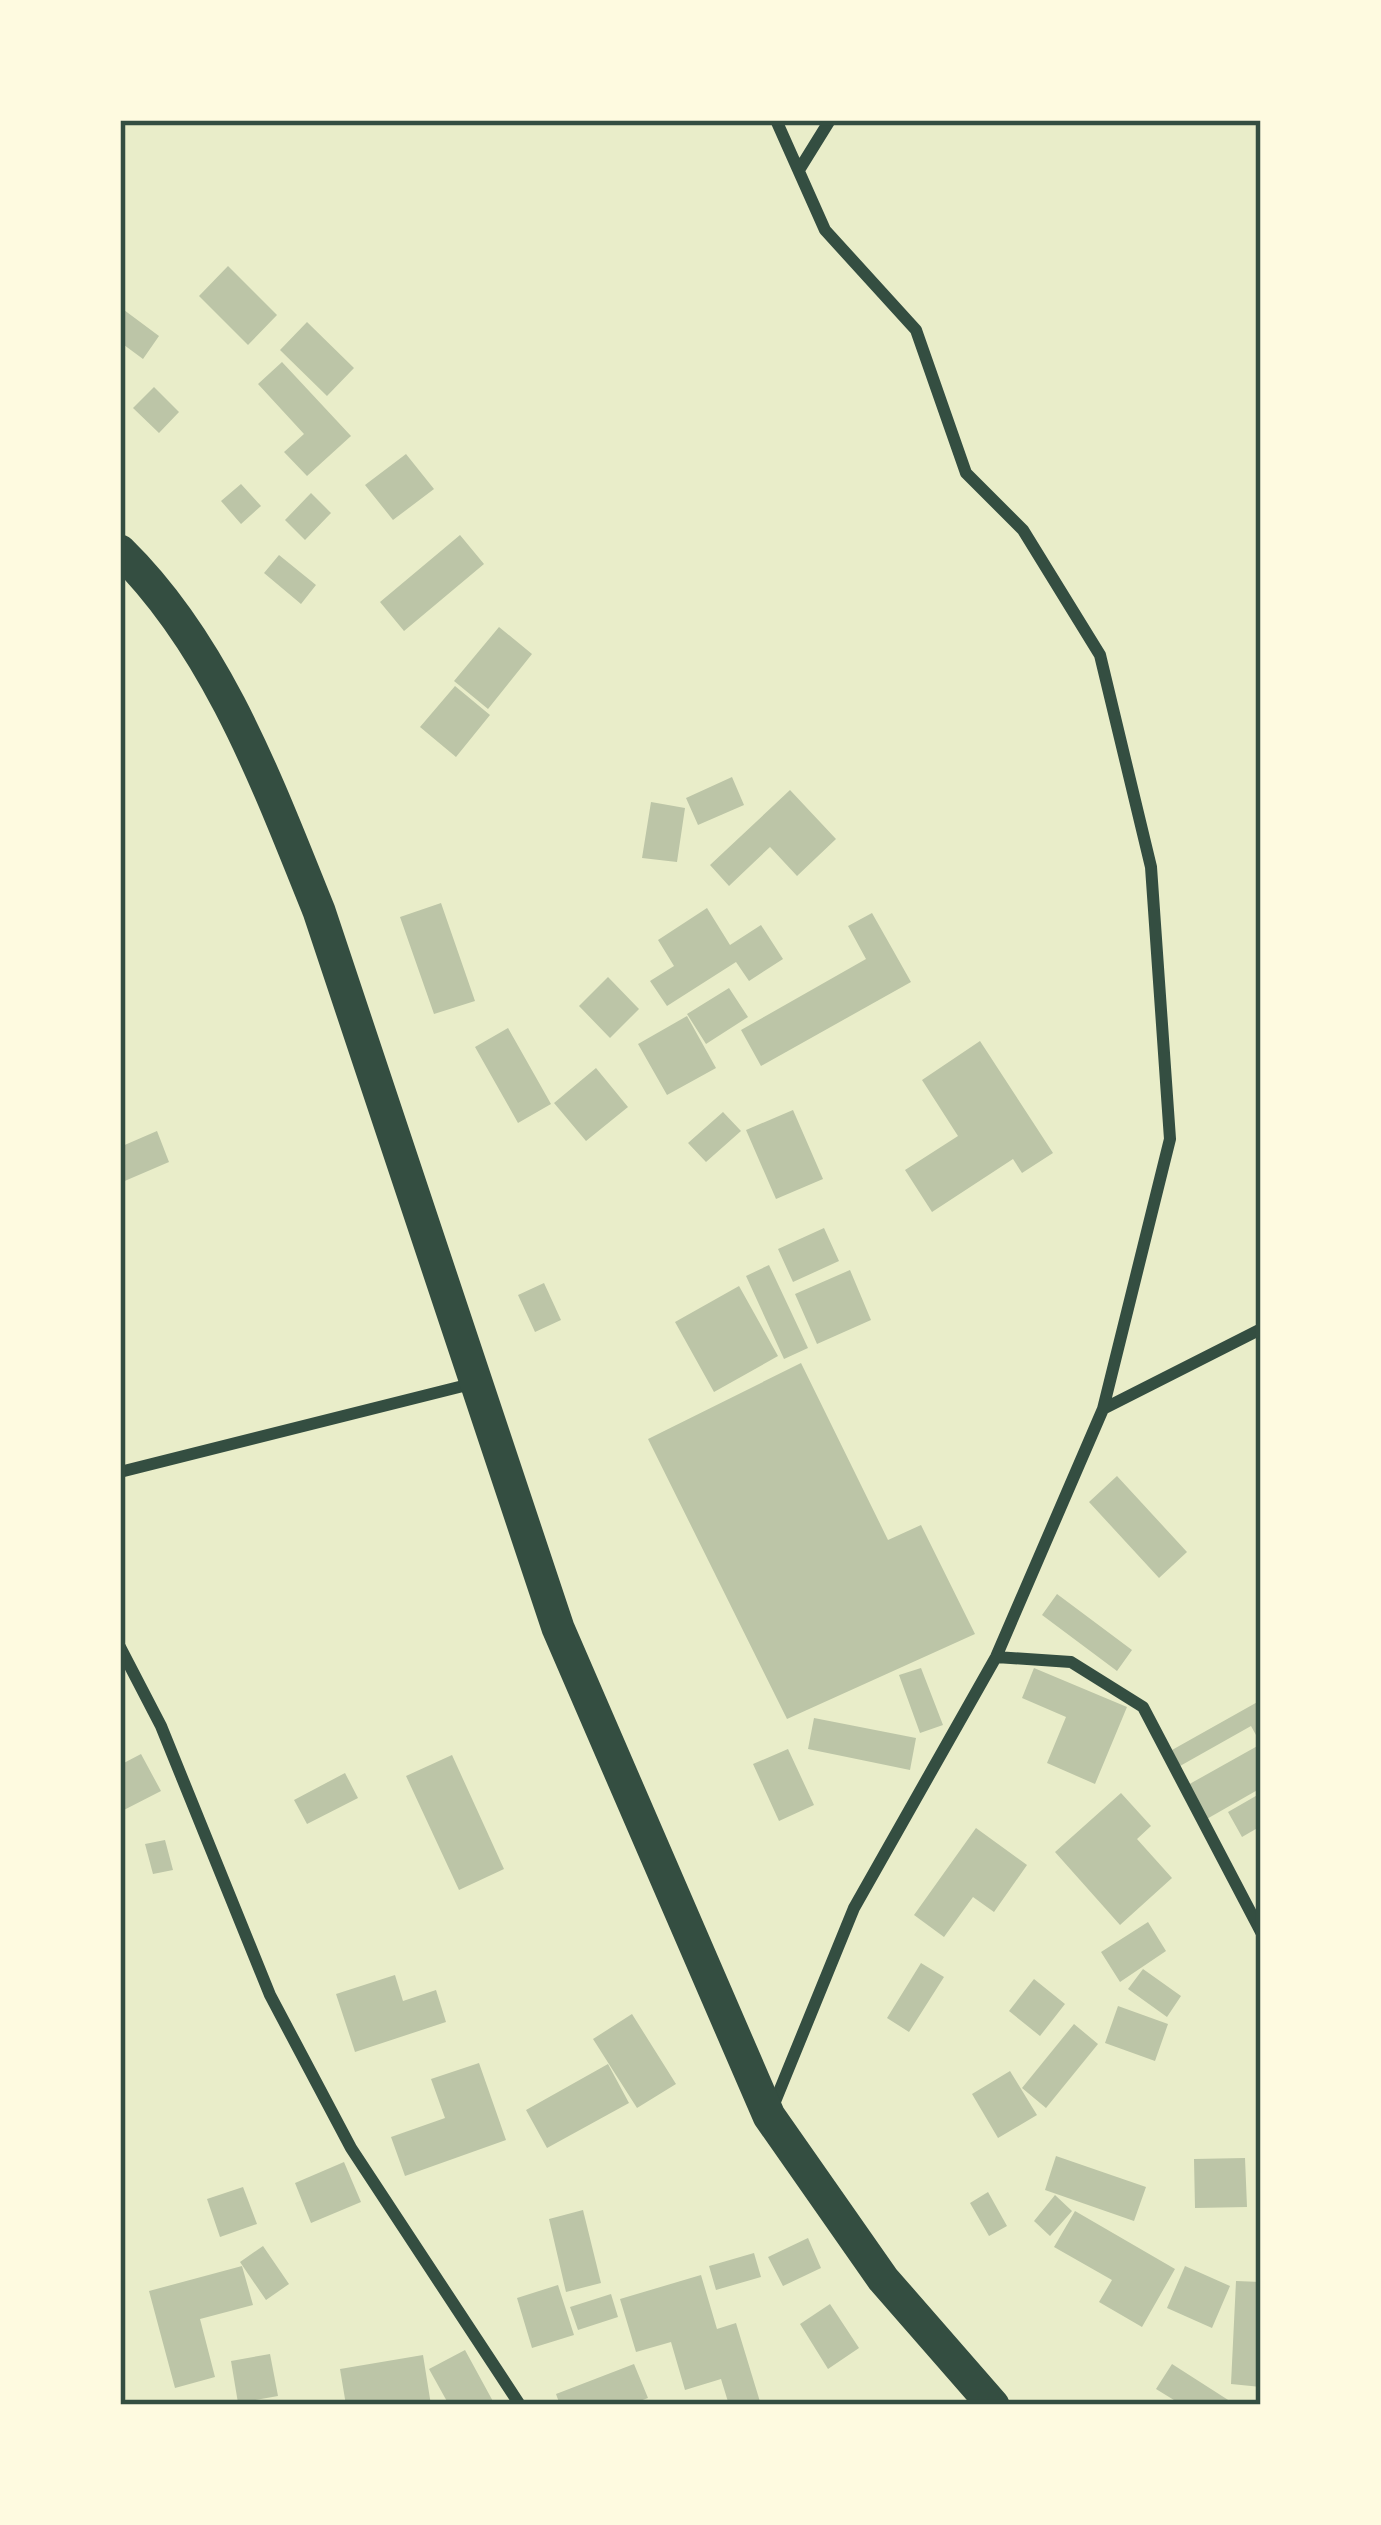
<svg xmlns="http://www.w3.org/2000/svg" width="1381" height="2525" font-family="Manrope,sans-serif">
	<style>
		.building { fill: #bcc5a7 }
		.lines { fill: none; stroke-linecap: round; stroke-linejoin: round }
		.minor { stroke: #344e41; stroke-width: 12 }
		.trunk { stroke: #344e41; stroke-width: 33 }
		.neatline { fill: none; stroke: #344e41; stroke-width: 4.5 }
	</style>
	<rect width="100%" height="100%" fill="#e9edc9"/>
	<path class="building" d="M228,266L277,315L248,345L199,296Z
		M120,307L159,336L143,359L120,342Z
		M307,322L354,368L327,396L280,350Z
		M282,362L351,436L307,476L284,452L304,434L258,384Z
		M154,387L179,412L159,433L133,408Z
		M406,454L434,489L393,520L365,485Z
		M241,484L261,506L241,524L221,501Z
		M311,493L331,513L305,540L285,520Z
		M460,535L484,564L404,631L380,602Z
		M279,555L316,585L301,604L264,573Z
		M499,627L532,654L488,709L454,681Z
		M455,686L490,715L456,757L420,727Z
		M732,777L744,805L698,825L686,798Z
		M790,790L836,839L797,876L770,847L729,886L710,865Z
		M651,802L685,808L677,862L642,858Z
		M441,903L475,1001L434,1014L400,917Z
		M707,908L730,945L761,925L783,959L749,981L736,962L667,1006L650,981L674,966L658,940Z
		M872,913L911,982L761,1066L741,1030L866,959L848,926Z
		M608,977L639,1009L610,1038L579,1006Z
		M729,988L748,1017L706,1044L687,1014Z
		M687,1016L716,1068L667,1095L638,1044Z
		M508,1028L551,1104L518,1123L475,1047Z
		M980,1041L1053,1153L1022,1173L1013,1159L932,1212L905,1170L958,1136L922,1080Z
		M596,1068L628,1107L586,1141L554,1103Z
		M793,1110L823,1179L776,1199L746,1130Z
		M723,1112L741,1131L706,1162L688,1143Z
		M157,1131L169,1162L120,1183V1147Z
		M824,1228L839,1261L793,1282L778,1249Z
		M769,1265L808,1348L784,1359L746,1276Z
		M850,1270L871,1320L817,1344L795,1294Z
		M544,1283L561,1320L535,1332L518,1295Z
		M739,1286L778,1356L714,1392L675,1322Z
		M801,1363L888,1540L921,1525L975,1634L787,1719L648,1439Z
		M1117,1476L1187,1552L1159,1578L1089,1502Z
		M1057,1594L1132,1650L1117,1671L1042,1615Z
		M921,1668L943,1725L920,1733L899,1675Z
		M1034,1668L1127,1707L1095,1784L1047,1763L1066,1717L1022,1698Z
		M1261,1700V1744L1251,1726L1180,1766L1172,1750Z
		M814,1718L916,1738L910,1770L808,1749Z
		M1261,1744V1788L1205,1820L1186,1786Z
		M788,1749L814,1805L779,1821L753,1764Z
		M141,1754L161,1791L120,1812V1765Z
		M452,1755L504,1869L459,1890L406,1776Z
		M345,1773L358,1798L307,1824L294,1800Z
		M1121,1793L1151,1826L1137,1839L1172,1878L1120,1925L1055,1852Z
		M1261,1793V1826L1242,1837L1228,1812Z
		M976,1828L1027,1865L994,1912L973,1897L944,1937L914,1915Z
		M165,1840L173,1870L153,1874L145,1844Z
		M1148,1922L1166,1951L1120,1982L1101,1952Z
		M921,1963L944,1977L909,2032L887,2018Z
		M1143,1969L1181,1996L1167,2017L1128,1989Z
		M395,1975L403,2001L436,1990L446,2022L355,2052L336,1994Z
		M1034,1979L1065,2004L1040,2036L1009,2011Z
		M1118,2006L1168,2024L1155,2061L1105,2043Z
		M632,2014L676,2084L637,2108L593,2039Z
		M1074,2024L1098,2044L1046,2108L1022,2088Z
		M479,2063L506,2140L405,2176L391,2137L445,2118L431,2079Z
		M608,2064L629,2103L547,2148L526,2110Z
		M1010,2071L1037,2115L998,2138L972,2094Z
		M1056,2156L1146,2187L1134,2221L1045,2190Z
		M1245,2158L1247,2207L1195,2208L1194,2159Z
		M344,2162L361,2202L311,2223L295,2183Z
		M243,2187L257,2224L220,2237L207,2199Z
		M988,2192L1007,2226L989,2236L970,2203Z
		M1055,2195L1072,2211L1050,2236L1034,2221Z
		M583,2210L601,2283L566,2292L549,2219Z
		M1075,2211L1175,2269L1142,2327L1099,2302L1112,2280L1054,2247Z
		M808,2238L821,2268L783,2286L768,2257Z
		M263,2246L289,2284L266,2300L240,2262Z
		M754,2253L761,2277L716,2290L709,2266Z
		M242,2266L253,2305L200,2319L215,2377L175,2388L149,2291Z
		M1185,2266L1230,2286L1212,2328L1167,2308Z
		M701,2275L717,2329L736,2323L761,2405H729L721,2379L685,2390L671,2342L636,2352L620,2299Z
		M1236,2281L1261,2282V2387L1231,2384Z
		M558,2285L574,2335L532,2348L517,2298Z
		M611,2294L618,2317L578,2330L570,2307Z
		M830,2304L859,2348L828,2369L800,2324Z
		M465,2350L495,2405H449L429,2369Z
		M270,2354L278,2396L238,2403L231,2361Z
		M423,2355L431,2405H346L340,2369Z
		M634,2364L648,2398L629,2405H560L556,2394Z
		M1172,2364L1236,2405H1182L1156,2389Z"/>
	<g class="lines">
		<path class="minor" d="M776,120L825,230L916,330L966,473L1023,530L1100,655L1151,867L1170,1139L1103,1409
			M799,170L830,120
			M120,1472L471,1384
			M120,1647L161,1726L270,1995L351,2148L520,2405
			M996,1657L1071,1662L1143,1707L1261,1932
			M772,2109L854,1908L996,1657L1103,1409L1261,1329"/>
		<path class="trunk" d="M120,551C218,647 268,785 319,911L558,1628L769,2116L883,2279L993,2405"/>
	</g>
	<rect width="1381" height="2525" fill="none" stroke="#fefae0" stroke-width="246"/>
	<rect x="123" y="123" width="1135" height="2279" class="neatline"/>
</svg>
